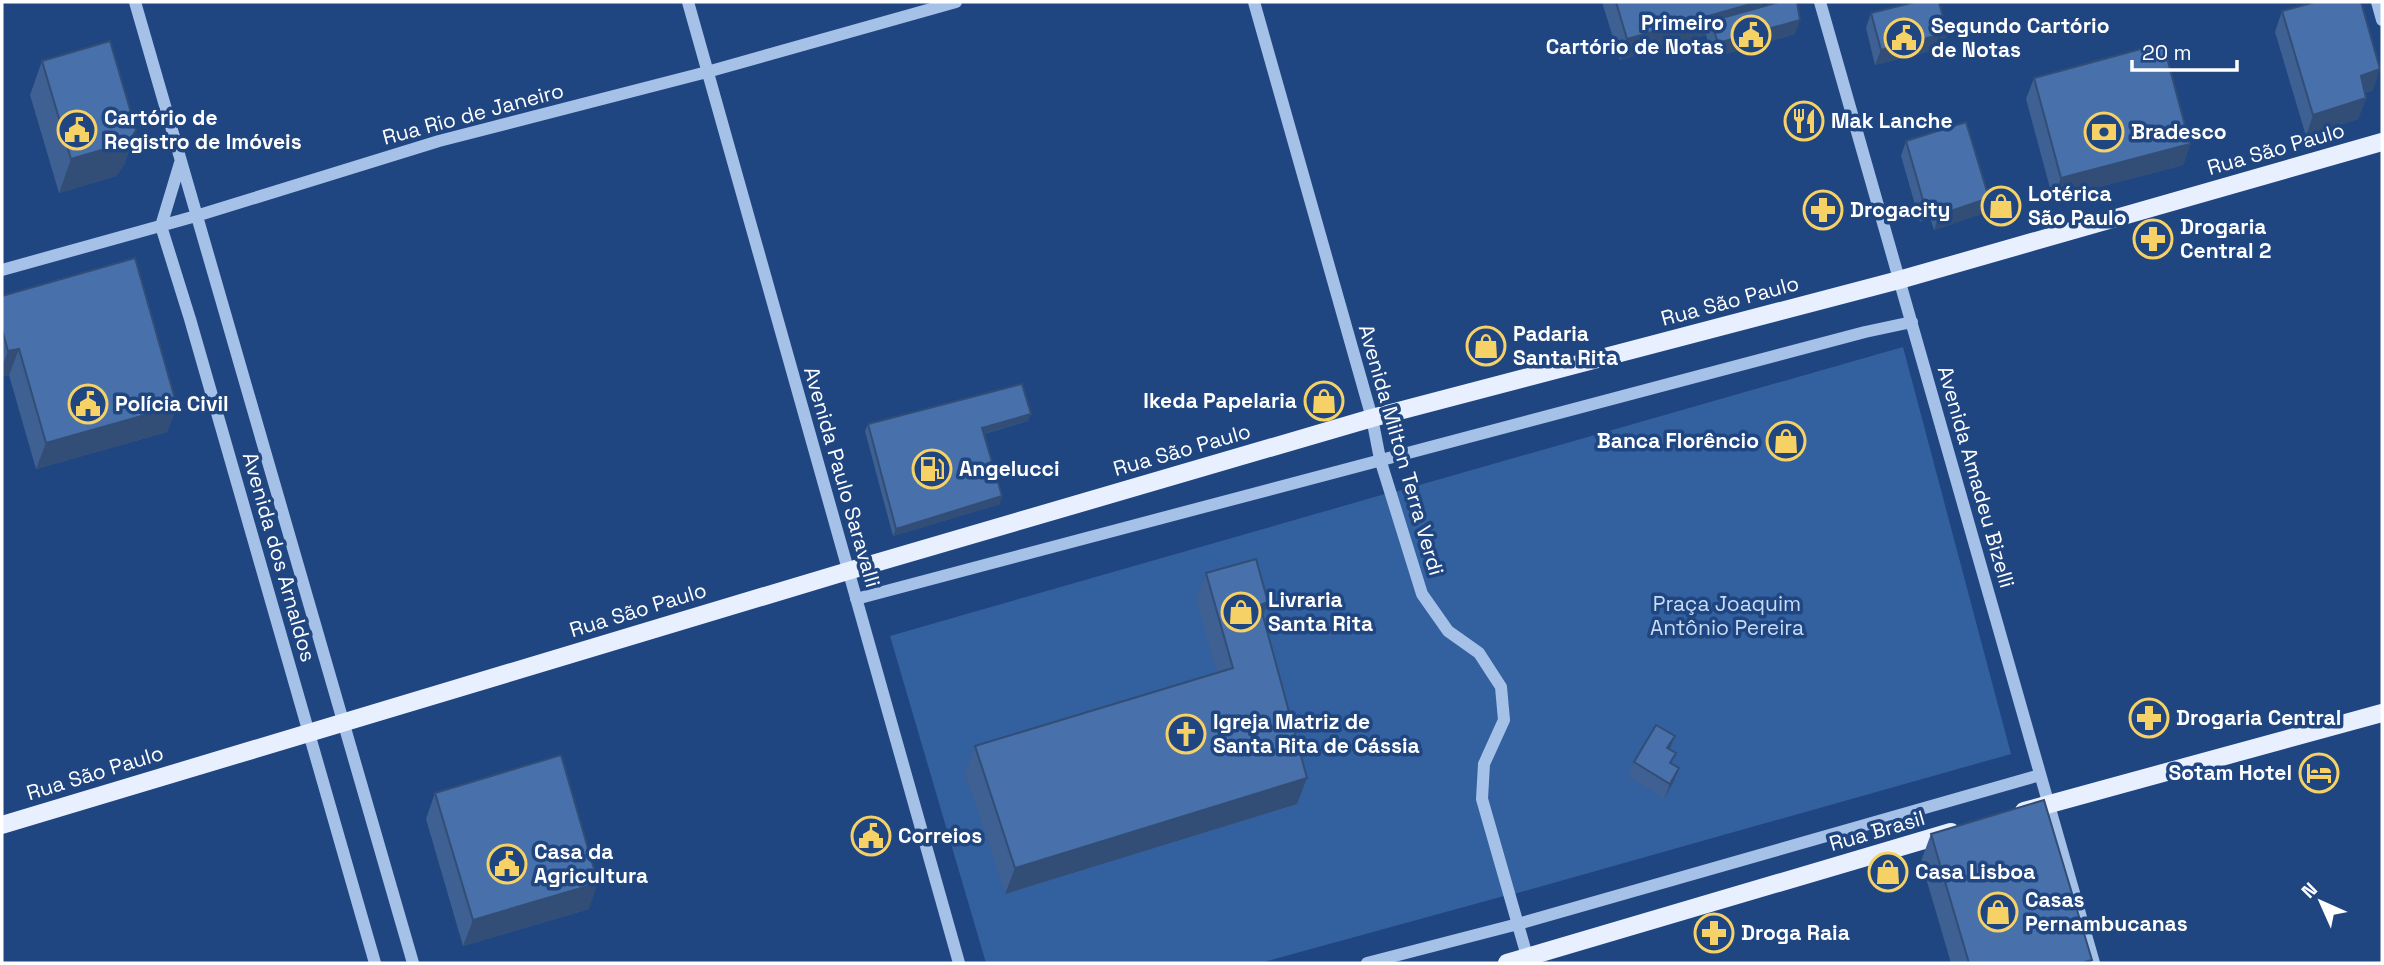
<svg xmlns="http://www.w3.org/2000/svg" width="2384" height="965" font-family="'Space Grotesk',sans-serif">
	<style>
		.green { fill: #33609f }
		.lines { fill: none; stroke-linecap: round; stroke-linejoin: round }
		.minor { stroke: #a5c1e8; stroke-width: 12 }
		.major { stroke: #e8effe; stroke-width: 18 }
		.wall { fill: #3e6092 }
		.shaded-wall { fill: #324e77 }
		.building { fill: #4870aa; stroke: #324e77; stroke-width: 2 }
		.labels { text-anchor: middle; stroke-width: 7; stroke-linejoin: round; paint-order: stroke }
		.poi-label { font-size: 21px; font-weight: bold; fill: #fff; stroke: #204681; text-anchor: start }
		.street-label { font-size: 21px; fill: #fff; stroke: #204681 }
		.park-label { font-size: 21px; fill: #c9dcf6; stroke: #204681 }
	</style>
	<rect width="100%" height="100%" fill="#204681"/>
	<path class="green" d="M1903,347L2011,754L1514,894L1486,799L1488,765L1505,686L1451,628L1427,593L1395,492Z
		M1385,494L1417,596L1476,657L1496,691L1499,720L1479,760L1504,896L1260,963H986L890,636Z"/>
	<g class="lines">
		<path class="minor" d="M135,2C225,323 323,642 413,963
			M688,2L959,963
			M1254,2L1372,418L1380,459L1422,594L1448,631L1479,653L1501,687L1504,720L1484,764L1482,799L1529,963
			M1820,2L2094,963
			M2377,2L2382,20
			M180,163L161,226L190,319L375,963
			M2,270L196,216L439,141L707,72L956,2
			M856,599L1865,332L1912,322
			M1367,963L1518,924L2040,775"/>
		<path class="major" d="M2024,811L2382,713
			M2,825L848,571L1372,418L1899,280L2382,142
			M1507,963L1951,832"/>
	</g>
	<path class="wall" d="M1602,2H1763L1761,7L1795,34L1712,58L1706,35L1620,60Z
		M2282,11L2373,90L2365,93L2366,98L2358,119L2306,136L2275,32Z
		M1871,13L1947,33L1942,48L1875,65L1866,28Z
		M42,61L136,130L124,165L116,176L59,193L30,95Z
		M2034,78L2190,144L2183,165L2053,199L2026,99Z
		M1797,111L1814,123L1796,127L1795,119Z
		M1906,141L1989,198L1984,213L1934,230L1930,217L1920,222L1901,156Z
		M2,296L177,406L167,432L36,469L9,375L2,377Z
		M1028,421L984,434L1000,504L893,536L865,431L868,424Z
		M1206,573L1268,602L1263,615L1297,804L1005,894L965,773L975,746L1217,673L1196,599Z
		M1675,736L1670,750L1676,753L1672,764L1679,768L1673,783L1664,799L1628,776L1634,762Z
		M435,793L589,909L463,946L426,819Z
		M1931,834L2092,960L2091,963H1951L1921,861Z"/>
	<path class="shaded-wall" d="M1758,2H1763L1755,21H1711L1706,35L1620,60L1627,39Z
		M1800,20L1795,34L1712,58L1718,43Z
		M1947,33L1942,48L1875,65L1881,50Z
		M2380,69L2373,90L2353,96L2361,76Z
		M2366,98L2358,119L2306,136L2313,115Z
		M1817,116L1814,123L1796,127L1799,120Z
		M136,130L124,165L116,176L59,193L71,159Z
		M2190,144L2183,165L2053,199L2061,178Z
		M1989,198L1984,213L1934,230L1939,215Z
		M1935,203L1930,217L1920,222L1925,207Z
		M19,349L9,375L2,377V367L8,351Z
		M177,406L167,432L36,469L46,443Z
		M1031,414L1028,421L979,435L982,428Z
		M1002,496L1000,504L893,536L896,529Z
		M1268,602L1258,628L1260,605Z
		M1675,736L1669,751L1667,748Z
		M1679,768L1673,783L1664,799L1670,784Z
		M1307,778L1297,804L1005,894L1015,868Z
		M598,883L589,909L463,946L473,920Z"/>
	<path class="building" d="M1616,2H1758L1627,39Z
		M1779,2H1797L1800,20L1718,43L1711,21Z
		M1915,2H1939L1947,33L1881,50L1871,13Z
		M2315,2H2361L2380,69L2361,76L2366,98L2313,115L2282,11Z
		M110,41L136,130L129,142L71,159L42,61Z
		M2163,43L2190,144L2061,178L2034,78Z
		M1814,107L1817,116L1799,120L1797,111Z
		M1966,122L1989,198L1939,215L1935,203L1925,207L1906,141Z
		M135,258L177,406L46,443L19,349L8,351L2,329V296Z
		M1022,384L1031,414L982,428L1002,496L896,529L868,424Z
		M1256,559L1268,602L1260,605L1307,778L1015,868L975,746L1233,668L1206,573Z
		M1656,725L1675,736L1667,748L1676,753L1670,763L1679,768L1670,784L1634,762Z
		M561,755L598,883L473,920L435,793Z
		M2044,800L2092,960L2081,963H1969L1931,834Z"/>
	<defs>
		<symbol id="civic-ring" viewBox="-11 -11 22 22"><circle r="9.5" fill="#204681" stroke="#f6d165" stroke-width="1.5"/><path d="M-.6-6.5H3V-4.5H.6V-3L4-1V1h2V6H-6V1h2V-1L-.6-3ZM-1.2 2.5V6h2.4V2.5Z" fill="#f6d165"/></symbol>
		<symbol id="restaurant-ring" viewBox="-11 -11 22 22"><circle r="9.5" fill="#204681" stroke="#f6d165" stroke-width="1.5"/><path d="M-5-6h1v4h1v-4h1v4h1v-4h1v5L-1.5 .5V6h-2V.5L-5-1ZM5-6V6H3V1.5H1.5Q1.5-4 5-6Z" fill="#f6d165"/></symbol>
		<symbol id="bank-ring" viewBox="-11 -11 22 22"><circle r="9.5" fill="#204681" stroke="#f6d165" stroke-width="1.5"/><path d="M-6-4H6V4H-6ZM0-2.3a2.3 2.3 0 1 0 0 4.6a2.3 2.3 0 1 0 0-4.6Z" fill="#f6d165"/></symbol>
		<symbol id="shop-ring" viewBox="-11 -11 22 22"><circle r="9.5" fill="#204681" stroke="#f6d165" stroke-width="1.5"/><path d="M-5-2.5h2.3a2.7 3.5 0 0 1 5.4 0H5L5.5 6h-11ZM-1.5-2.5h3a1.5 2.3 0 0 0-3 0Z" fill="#f6d165"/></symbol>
		<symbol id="pharmacy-ring" viewBox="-11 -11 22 22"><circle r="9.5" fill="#204681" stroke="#f6d165" stroke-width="1.5"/><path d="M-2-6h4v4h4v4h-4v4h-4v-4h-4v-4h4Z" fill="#f6d165"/></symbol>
		<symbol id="fuel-ring" viewBox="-11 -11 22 22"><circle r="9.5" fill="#204681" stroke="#f6d165" stroke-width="1.5"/><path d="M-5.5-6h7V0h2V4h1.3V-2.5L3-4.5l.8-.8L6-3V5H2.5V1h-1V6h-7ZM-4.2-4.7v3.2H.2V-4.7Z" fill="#f6d165"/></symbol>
		<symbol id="church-ring" viewBox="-11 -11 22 22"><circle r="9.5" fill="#204681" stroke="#f6d165" stroke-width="1.5"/><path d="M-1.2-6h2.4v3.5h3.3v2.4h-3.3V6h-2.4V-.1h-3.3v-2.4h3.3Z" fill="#f6d165"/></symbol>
		<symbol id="hotel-ring" viewBox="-11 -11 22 22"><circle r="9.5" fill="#204681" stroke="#f6d165" stroke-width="1.5"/><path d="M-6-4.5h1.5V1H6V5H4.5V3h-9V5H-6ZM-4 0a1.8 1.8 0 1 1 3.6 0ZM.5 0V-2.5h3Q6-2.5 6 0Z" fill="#f6d165"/></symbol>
	</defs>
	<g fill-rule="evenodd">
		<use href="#civic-ring" x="1729" y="13" width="44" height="44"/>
		<use href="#civic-ring" x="1882" y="16" width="44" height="44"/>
		<use href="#restaurant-ring" x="1782" y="99" width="44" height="44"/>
		<use href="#civic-ring" x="55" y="108" width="44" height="44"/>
		<use href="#bank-ring" x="2082" y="110" width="44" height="44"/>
		<use href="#shop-ring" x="1979" y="184" width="44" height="44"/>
		<use href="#pharmacy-ring" x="1801" y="188" width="44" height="44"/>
		<use href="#pharmacy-ring" x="2131" y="217" width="44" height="44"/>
		<use href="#shop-ring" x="1464" y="324" width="44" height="44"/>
		<use href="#shop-ring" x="1302" y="379" width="44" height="44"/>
		<use href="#civic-ring" x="66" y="382" width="44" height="44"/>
		<use href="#shop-ring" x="1764" y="419" width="44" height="44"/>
		<use href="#fuel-ring" x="910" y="447" width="44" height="44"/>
		<use href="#shop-ring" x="1219" y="590" width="44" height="44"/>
		<use href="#pharmacy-ring" x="2127" y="696" width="44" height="44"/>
		<use href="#church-ring" x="1164" y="712" width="44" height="44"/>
		<use href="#hotel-ring" x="2297" y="751" width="44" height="44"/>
		<use href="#civic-ring" x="849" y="814" width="44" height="44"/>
		<use href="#civic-ring" x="485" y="842" width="44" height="44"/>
		<use href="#shop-ring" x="1866" y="850" width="44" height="44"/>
		<use href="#shop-ring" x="1976" y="890" width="44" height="44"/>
		<use href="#pharmacy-ring" x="1692" y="911" width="44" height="44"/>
	</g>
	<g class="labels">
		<g class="poi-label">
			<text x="1724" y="30" text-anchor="end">Primeiro<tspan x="1724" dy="24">Cartório de Notas</tspan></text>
			<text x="1931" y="33">Segundo Cartório<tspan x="1931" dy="24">de Notas</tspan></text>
			<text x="104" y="125">Cartório de<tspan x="104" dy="24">Registro de Imóveis</tspan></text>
			<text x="1831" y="128">Mak Lanche</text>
			<text x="2131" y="139">Bradesco</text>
			<text x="2028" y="201">Lotérica<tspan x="2028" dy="24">São Paulo</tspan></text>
			<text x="1850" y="217">Drogacity</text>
			<text x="2180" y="234">Drogaria<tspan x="2180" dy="24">Central 2</tspan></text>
			<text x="1513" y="341">Padaria<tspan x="1513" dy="24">Santa Rita</tspan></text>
			<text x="1297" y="408" text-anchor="end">Ikeda Papelaria</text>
			<text x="115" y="411">Polícia Civil</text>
			<text x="1759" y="448" text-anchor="end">Banca Florêncio</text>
			<text x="959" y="476">Angelucci</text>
			<text x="1268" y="607">Livraria<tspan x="1268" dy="24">Santa Rita</tspan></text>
			<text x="2176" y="725">Drogaria Central</text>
			<text x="1213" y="729">Igreja Matriz de<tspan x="1213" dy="24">Santa Rita de Cássia</tspan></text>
			<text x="2292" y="780" text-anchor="end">Sotam Hotel</text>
			<text x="898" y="843">Correios</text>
			<text x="534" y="859">Casa da<tspan x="534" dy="24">Agricultura</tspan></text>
			<text x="1915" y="879">Casa Lisboa</text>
			<text x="2025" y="907">Casas<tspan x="2025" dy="24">Pernambucanas</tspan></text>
			<text x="1741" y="940">Droga Raia</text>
		</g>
		<g class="street-label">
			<text transform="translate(473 114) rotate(-15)" y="7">Rua Rio de Janeiro</text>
			<text transform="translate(2276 149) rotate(-16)" y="7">Rua São Paulo</text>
			<text transform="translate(1730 301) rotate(-15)" y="7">Rua São Paulo</text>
			<text transform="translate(1182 450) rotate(-16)" y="7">Rua São Paulo</text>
			<text transform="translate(1401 450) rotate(74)" y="7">Avenida Milton Terra Verdi</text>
			<text transform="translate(842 477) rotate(74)" y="7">Avenida Paulo Saravalli</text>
			<text transform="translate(1976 477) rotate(74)" y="7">Avenida Amadeu Bizelli</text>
			<text transform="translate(279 557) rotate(74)" y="7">Avenida dos Arnaldos</text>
			<text transform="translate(638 610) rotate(-17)" y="7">Rua São Paulo</text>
			<text transform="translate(95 773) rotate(-17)" y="7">Rua São Paulo</text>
			<text transform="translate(1877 831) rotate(-16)" y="7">Rua Brasil</text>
		</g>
		<g class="park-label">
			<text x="1727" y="611">Praça Joaquim<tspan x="1727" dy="24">Antônio Pereira</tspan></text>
		</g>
	</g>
	<rect width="2384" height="965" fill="none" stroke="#ffffff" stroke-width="7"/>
	<g transform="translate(2321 902) rotate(315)" stroke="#204681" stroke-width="5" paint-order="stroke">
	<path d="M0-5L12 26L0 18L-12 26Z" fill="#ffffff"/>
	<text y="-10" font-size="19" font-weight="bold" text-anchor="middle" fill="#ffffff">N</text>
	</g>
	<path d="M2132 60v10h105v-10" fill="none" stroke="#ffffff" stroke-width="3.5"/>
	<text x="2142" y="60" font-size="21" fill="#ffffff" stroke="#204681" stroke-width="5" paint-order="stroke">20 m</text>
</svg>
